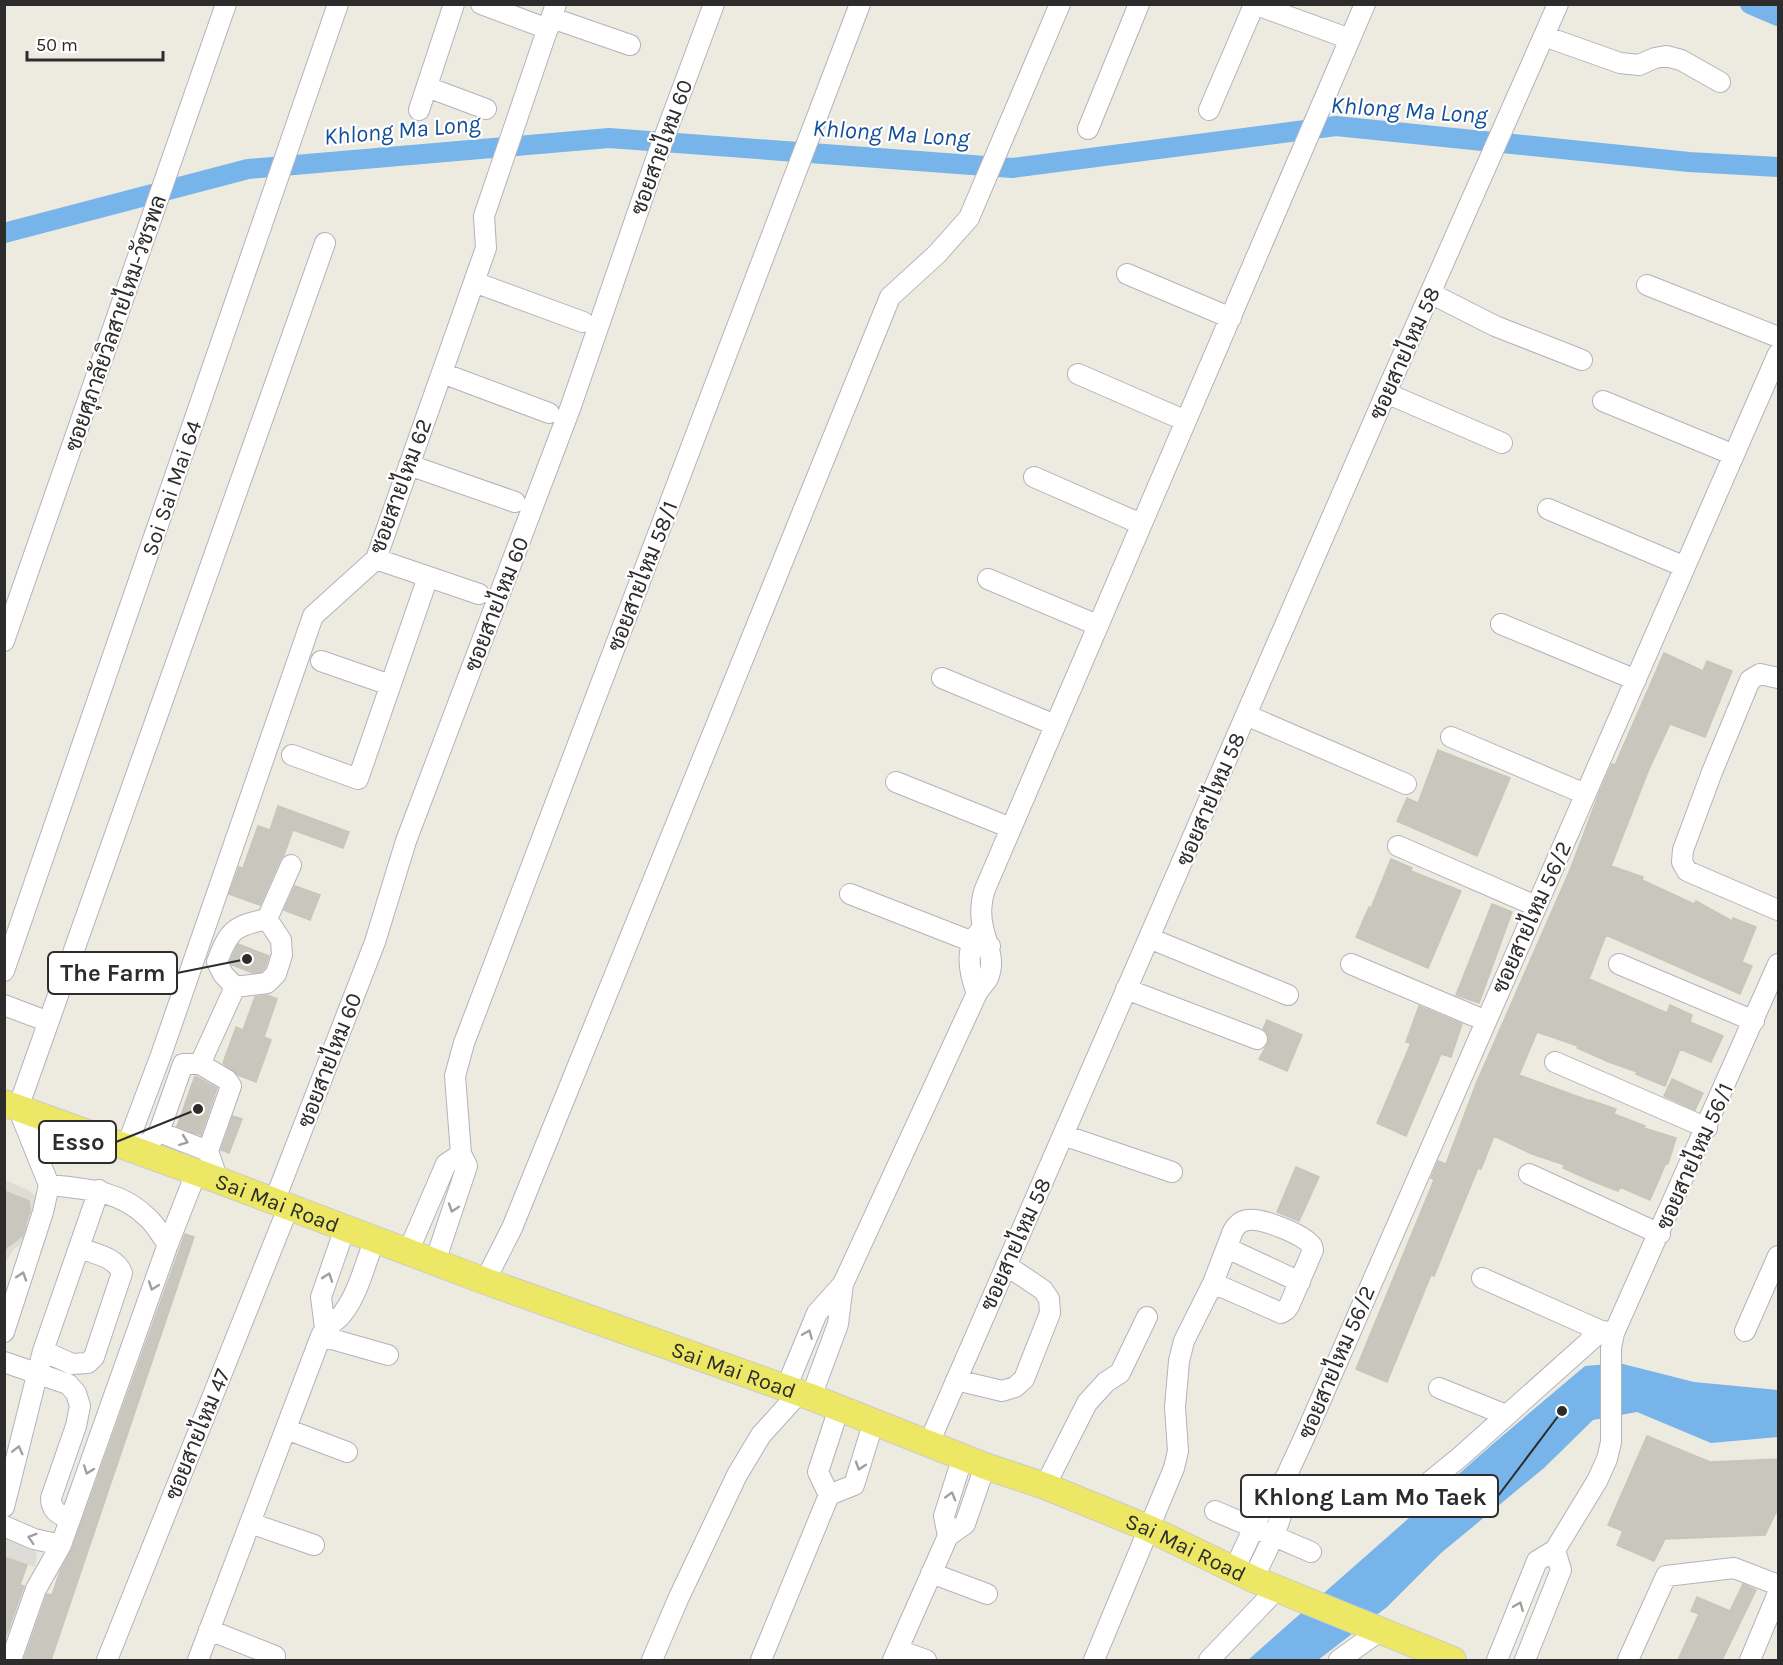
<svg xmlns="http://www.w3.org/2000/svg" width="1783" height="1665" font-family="Karla,Sarabun,sans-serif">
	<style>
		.plaza { fill: #dddcd6 }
		.water { fill: #76b4ea }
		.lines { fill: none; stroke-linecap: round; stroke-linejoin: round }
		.canal { stroke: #76b4ea; stroke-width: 20 }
		.building { fill: #c9c6be; stroke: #c8c6b8; stroke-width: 1.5 }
		.minor-tunnel { stroke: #c6c4bb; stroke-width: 20; stroke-dasharray: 20 10; stroke-linecap: butt }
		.minor-casing { stroke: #b2b2bf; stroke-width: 22 }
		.major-casing { stroke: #ccc; stroke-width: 28 }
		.minor { stroke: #fff; stroke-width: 20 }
		.major { stroke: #ece765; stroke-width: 26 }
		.oneway { stroke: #a0a0a0 }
		.labels { text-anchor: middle; stroke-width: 4.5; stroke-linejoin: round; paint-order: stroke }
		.street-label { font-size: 22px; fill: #2c2c2c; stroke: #fff }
		.water-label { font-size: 24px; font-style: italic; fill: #135099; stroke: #fff }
		.leader { fill: none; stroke: #2c2c2c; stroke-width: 2 }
		.callout-dot { fill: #2c2c2c; stroke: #fff; stroke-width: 2 }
		.callout { fill: #fff; stroke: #2c2c2c; stroke-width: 2 }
		.callout-label { font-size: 24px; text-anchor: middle; font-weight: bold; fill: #2c2c2c }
	</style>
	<rect width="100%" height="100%" fill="#edeadf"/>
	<path class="plaza" d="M5,1180L30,1191L35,1196L37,1211L25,1241L14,1249L5,1263V1250L23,1235L29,1222L30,1210L29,1201L5,1191Z
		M5,1533L31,1547L37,1554L35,1567L5,1557Z"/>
	<path class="water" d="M1619,1363L1694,1382L1778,1390V1437L1711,1443L1637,1412L1593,1420L1544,1468L1441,1553L1387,1607L1318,1660H1248L1494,1443L1585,1366Z"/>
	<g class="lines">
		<path class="canal" d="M1750,4L1778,16
			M4,233L248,169L609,138L1012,168L1336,126L1689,162L1778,167"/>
	</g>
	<path class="building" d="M1664,653L1703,671L1707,661L1732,671L1705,737L1670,724L1649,769L1611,866L1643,877L1642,880L1694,904L1696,901L1732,921L1733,918L1756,927L1742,962L1752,966L1740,994L1606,935L1589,979L1667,1013L1670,1005L1692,1015L1690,1022L1723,1036L1711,1062L1680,1049L1665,1086L1636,1074L1637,1072L1609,1062L1577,1048L1578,1046L1537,1032L1519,1075L1590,1101V1100L1616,1109L1614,1114L1645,1126L1644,1128L1676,1138L1668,1164L1666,1163L1650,1200L1620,1187L1618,1191L1592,1181L1563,1168L1565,1165L1532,1154L1494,1136L1481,1169L1478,1168L1434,1276L1431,1275L1387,1382L1356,1369L1434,1180L1431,1178L1438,1161L1446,1164L1476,1084L1570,870L1600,791L1612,764L1615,765Z
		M1438,750L1510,778L1477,856L1397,821L1407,798L1418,803Z
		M278,806L349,832L343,848L293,830L284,855L280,860L260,905L229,894L239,867L243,868L258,826L270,830Z
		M1391,859L1412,868L1411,871L1461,891L1428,968L1356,937L1369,907L1371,908Z
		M295,886L320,895L310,920L284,910Z
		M1492,904L1512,912L1479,1003L1456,995Z
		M238,944L269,956L265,968L261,972L253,973L232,965L230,961Z
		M267,995L277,999L264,1037L271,1040L256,1082L238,1075L223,1063L236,1027L243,1030L255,997Z
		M1419,1006L1462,1024L1451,1057L1441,1054L1406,1136L1377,1123L1411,1043L1406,1042Z
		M1267,1020L1302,1035L1287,1071L1259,1059L1268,1043L1269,1037L1263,1029Z
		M195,1076L217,1088L201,1135L177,1126Z
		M1672,1079L1703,1093L1695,1110L1664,1096Z
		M233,1116L242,1119L229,1153L221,1150Z
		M1296,1167L1319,1177L1299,1221L1277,1212Z
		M4,1191L29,1201L30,1210L23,1235L4,1250Z
		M185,1234L194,1237L51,1660H24L47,1594L52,1595L60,1571L72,1549Z
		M1647,1436L1710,1462L1779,1459V1506L1765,1535L1665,1539L1654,1561L1617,1545L1623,1531L1608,1525Z
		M4,1557L27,1565L20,1585L24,1586L4,1642Z
		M1743,1584L1756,1590L1722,1660H1678L1699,1614L1691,1611L1697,1597L1730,1611Z"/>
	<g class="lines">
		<path class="minor-tunnel" d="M188,1094L214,1104
			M180,1118L206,1128"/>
		<defs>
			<path id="minor" d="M481,4L548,29
				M1254,4L1350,39
				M552,18L630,45
				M1544,36L1620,63L1639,65L1655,58L1666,56L1681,60L1720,82
				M427,87L486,109
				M419,110L454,4
				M1209,110L1254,5
				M1088,129L1139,4
				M1127,274L1231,318
				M474,282L583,322
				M1647,285L1778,337
				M1430,293L1495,326L1582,360
				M442,373L549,413
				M1078,374L1186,421
				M1386,393L1502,443
				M1603,401L1734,455
				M409,465L515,502
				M1034,477L1141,524
				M1548,509L1685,567
				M376,559L479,594
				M988,579L1097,625
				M1501,624L1636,680
				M4,641L226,4
				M321,661L390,685
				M942,678L1055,725
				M1778,678L1760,674L1750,680L1712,772L1683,850L1682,862L1687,871L1778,910
				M1246,715L1406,784
				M1451,737L1585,794
				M292,755L358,779L428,577
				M896,782L1011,828
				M1398,846L1536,906
				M850,894L973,942L990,946
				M267,919L281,940L282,955L276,974L267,983L235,987L223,974L217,962C229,930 234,926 267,919Z
				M267,919L291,865
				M1149,938L1288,995
				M1351,964L1486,1021
				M1619,964L1754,1021
				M4,971L338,4
				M1126,989L1257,1039
				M977,993C969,973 964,949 980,931
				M4,1005L41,1019
				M1555,1062L1707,1128
				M200,1064L235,987
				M159,1132L208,1151
				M1063,1135L1172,1172
				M126,1148L161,1055L313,616L376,559L486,248L484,216L556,4
				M139,1152L159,1132L183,1064H200L227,1080L231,1086L208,1151L218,1180
				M1529,1174L1660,1234
				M49,1185C86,1189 120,1190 148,1218C156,1225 161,1236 168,1244
				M274,1202L375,942L406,841L571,406L655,162L714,4
				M1227,1248L1300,1282
				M408,1252L446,1164L461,1154
				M435,1262L467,1166L461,1154L455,1076L464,1043L860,4
				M1482,1278L1601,1331L1612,1332
				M485,1281L512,1228L890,297L937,254L969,218L1060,4
				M325,1328L321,1297L345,1228
				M1745,1331L1778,1256
				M4,1332L43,1212L49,1185L18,1108L325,243
				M321,1336L388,1355
				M43,1351L72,1364L88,1363L94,1357L122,1273C116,1257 95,1254 80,1248
				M4,1362L68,1384L76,1393L80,1406L76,1426L51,1498C51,1511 59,1514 70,1520
				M956,1380L1002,1391L1015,1387L1024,1379L1050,1313L1049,1299L1043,1290L1006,1265
				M786,1388L817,1313L843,1284L977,993C980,988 985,983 988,978C996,960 986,943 983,927C980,915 981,900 985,889L1365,4
				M1439,1388L1506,1415
				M811,1397L838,1324L843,1284
				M286,1429L347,1452
				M929,1443L1386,393L1558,4
				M1045,1486L1087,1403L1106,1382L1120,1373L1147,1317
				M829,1495L818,1472L839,1408
				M1401,1505L1460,1457L1601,1331
				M4,1507L43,1351L99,1190
				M1215,1511L1311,1552
				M250,1523L314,1545
				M4,1526L34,1539L61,1545
				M948,1536L944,1516L963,1456
				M1234,1570L1272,1489L1285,1479L1304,1438L1778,354
				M931,1573L987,1594
				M1253,1579C1267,1549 1289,1513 1285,1479
				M209,1630L275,1656
				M898,1650L926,1660
				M11,1660L36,1589L61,1545L168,1244L196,1173
				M107,1660L288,1208
				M198,1660L321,1336C326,1325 337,1322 343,1313C359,1292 365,1263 375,1239
				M652,1660L679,1597L737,1475L761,1435L799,1393
				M761,1660L829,1495L854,1485L874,1421
				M893,1660L948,1536L965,1524L985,1466
				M1094,1660L1174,1468L1178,1451L1175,1407L1179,1361L1184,1341L1213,1283L1233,1231C1237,1225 1240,1221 1248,1220C1262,1218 1303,1234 1312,1246L1313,1250L1289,1306L1286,1310L1281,1313L1213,1283
				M1209,1660L1277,1589
				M1339,1660L1381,1630
				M1497,1660L1537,1561L1555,1550L1597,1481L1607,1459L1611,1442V1348L1614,1333L1778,964
				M1525,1660L1561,1570L1555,1550
				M1628,1660L1666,1576L1734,1568L1778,1585
				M1750,1660L1778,1593"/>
			<g id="major">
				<path id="s1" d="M4,1103L218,1180L485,1281L811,1397L985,1466L1045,1486L1148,1528L1253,1579L1453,1660"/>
			</g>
		</defs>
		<use href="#minor" class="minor-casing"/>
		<use href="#major" class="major-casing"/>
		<use href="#minor" class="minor"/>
		<use href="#major" class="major"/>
	</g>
	<defs><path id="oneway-chevron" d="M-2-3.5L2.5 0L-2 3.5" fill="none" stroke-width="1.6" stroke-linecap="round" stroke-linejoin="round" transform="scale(1.5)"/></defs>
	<g class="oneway">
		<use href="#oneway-chevron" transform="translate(184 1141) rotate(21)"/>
		<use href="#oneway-chevron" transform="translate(453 1208) rotate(108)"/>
		<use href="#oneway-chevron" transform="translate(22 1276) rotate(-72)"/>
		<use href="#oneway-chevron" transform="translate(328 1277) rotate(-71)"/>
		<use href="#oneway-chevron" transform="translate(153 1286) rotate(110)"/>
		<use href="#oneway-chevron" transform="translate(808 1334) rotate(-68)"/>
		<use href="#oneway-chevron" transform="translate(18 1450) rotate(-76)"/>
		<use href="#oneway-chevron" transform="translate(860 1466) rotate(108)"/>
		<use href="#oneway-chevron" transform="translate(88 1470) rotate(110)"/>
		<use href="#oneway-chevron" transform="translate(951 1496) rotate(-74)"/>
		<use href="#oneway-chevron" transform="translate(32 1538) rotate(-163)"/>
		<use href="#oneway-chevron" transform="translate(1519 1606) rotate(-68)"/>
	</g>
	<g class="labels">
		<g class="street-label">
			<text transform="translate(661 147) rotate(-70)" y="8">ซอยสายไหม 60</text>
			<text transform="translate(115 323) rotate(-71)" y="8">ซอยศุภาลัยวิลสายไหม-วัชรพล</text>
			<text transform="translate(1404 353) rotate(-66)" y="8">ซอยสายไหม 58</text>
			<text transform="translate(400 486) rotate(-70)" y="8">ซอยสายไหม 62</text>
			<text transform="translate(171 488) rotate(-71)" y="8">Soi Sai Mai 64</text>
			<text transform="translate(642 576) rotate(-69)" y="8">ซอยสายไหม 58/1</text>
			<text transform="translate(496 604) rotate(-69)" y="8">ซอยสายไหม 60</text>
			<text transform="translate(1210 799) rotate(-67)" y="8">ซอยสายไหม 58</text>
			<text transform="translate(1531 917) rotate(-66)" y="8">ซอยสายไหม 56/2</text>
			<text transform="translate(329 1060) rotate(-69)" y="8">ซอยสายไหม 60</text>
			<text transform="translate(1694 1156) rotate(-66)" y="8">ซอยสายไหม 56/1</text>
			<text dy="8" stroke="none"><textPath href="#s1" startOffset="291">Sai Mai Road</textPath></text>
			<text transform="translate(1015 1244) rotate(-66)" y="8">ซอยสายไหม 58</text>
			<text transform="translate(1336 1362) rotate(-67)" y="8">ซอยสายไหม 56/2</text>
			<text dy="8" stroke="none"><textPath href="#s1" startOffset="777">Sai Mai Road</textPath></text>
			<text transform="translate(197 1434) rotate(-68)" y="8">ซอยสายไหม 47</text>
			<text dy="8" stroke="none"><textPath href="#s1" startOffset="1263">Sai Mai Road</textPath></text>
		</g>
		<g class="water-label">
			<text transform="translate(1409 110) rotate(4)" y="8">Khlong Ma Long</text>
			<text transform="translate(402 130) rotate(-5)" y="8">Khlong Ma Long</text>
			<text transform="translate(891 133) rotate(4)" y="8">Khlong Ma Long</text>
		</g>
	</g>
	<path class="leader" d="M247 959L177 973M198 1109L116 1142M1562 1411L1498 1496"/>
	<g class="callout-dot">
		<circle cx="247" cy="959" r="6"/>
		<circle cx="198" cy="1109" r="6"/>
		<circle cx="1562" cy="1411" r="6"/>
	</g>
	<g class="callout">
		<rect x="48" y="952" width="129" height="42" rx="6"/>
		<rect x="39" y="1121" width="77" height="42" rx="6"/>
		<rect x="1241" y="1475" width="257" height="42" rx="6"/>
	</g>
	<g class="callout-label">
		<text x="113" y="981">The Farm</text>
		<text x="78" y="1150">Esso</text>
		<text x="1370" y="1505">Khlong Lam Mo Taek</text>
	</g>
	<rect width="1783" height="1665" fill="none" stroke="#2c2c2c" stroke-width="12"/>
	<path d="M27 51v9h136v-9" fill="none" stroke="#2c2c2c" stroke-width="3"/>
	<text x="36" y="51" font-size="18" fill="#2c2c2c" stroke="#ffffff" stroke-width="4.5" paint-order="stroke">50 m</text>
</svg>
